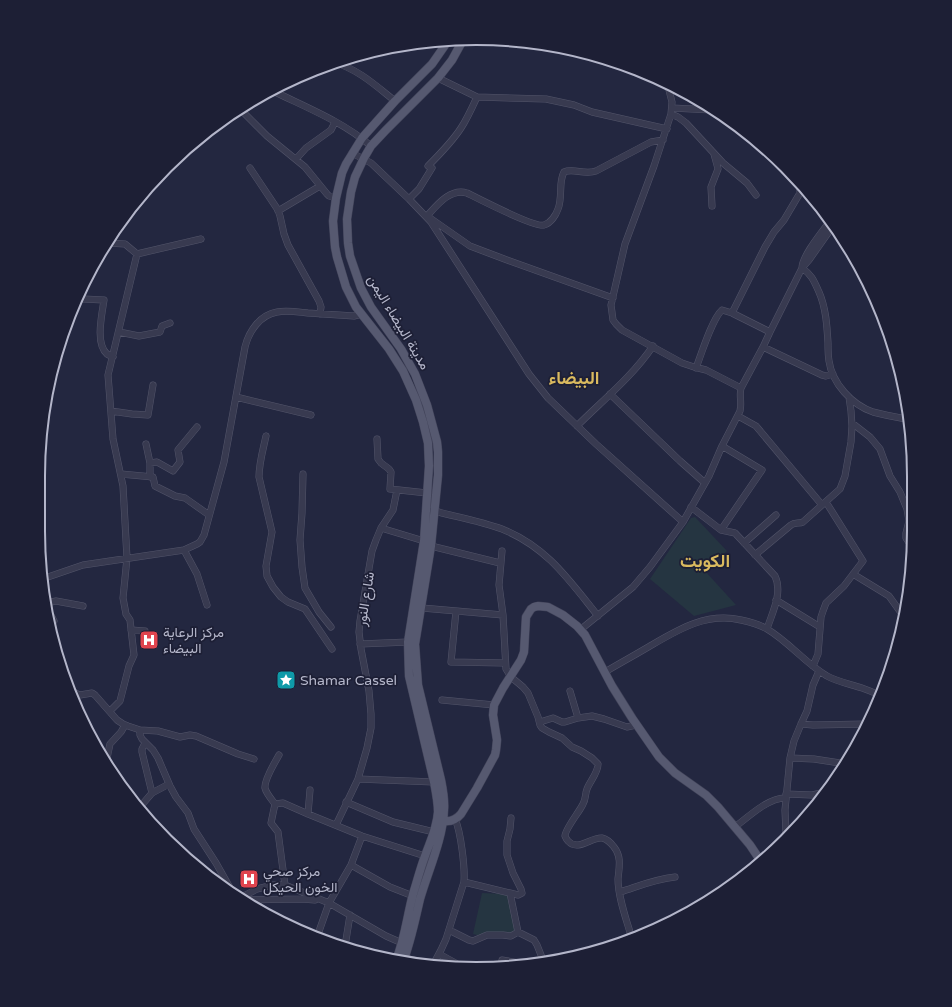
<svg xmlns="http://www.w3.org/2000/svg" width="952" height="1007" font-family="'Varela Round',Vazirmatn,sans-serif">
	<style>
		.green { fill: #253541 }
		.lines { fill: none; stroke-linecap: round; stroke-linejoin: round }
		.minor-casing { stroke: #53556a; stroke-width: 7 }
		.major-casing { stroke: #414359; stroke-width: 9 }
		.minor { stroke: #383a50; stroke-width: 6 }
		.major { stroke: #565970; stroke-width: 8 }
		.labels { text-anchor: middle; stroke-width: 3.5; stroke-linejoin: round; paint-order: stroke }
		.street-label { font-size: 14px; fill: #b4b6ca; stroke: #1d1f35 }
		.poi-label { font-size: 14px; fill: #b4b6ca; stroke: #1d1f35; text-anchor: start }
		.district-label { font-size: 18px; font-weight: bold; fill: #daba5f; stroke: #1d1f35 }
		.rim { fill: none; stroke: #b4b6ca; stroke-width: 2 }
	</style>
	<rect width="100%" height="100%" fill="#232740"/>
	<path class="green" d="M695,517L727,551L705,571L736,605L694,616L650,579L691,518Z
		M482,893L507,894L509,897L515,930L511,934L503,932L482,934L481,936L473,934Z"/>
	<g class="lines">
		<defs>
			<path id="minor" d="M333,62C358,69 375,85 395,101
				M438,78L477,97L546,99L574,105L592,112L667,129
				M666,82L668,86L672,102L671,114L654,166L625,244L611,305L613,320L616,324L622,330L682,363L694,367L706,370L741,388
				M271,90C305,107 342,121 371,146
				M672,108L712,110
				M240,109L267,136L305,167L327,194L329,196L336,198
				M671,114L678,117L686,123L723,163L747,183L756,195
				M352,153L371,163L409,199L431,222L529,374L548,398L596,444L683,522
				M296,159L306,148L331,130L335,122
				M250,168L278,210L280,216L284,234L288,245L319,301L321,307L320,314
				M409,199L419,189L432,168L428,166C440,154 452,142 461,128C467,119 472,108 477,97
				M712,206L711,187L718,169L717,165L714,154
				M278,211L320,186
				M108,243L125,244L137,254L201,239
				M802,268C812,275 814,281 819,292C826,308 827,326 828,343C828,349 828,355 829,361C832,383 852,405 873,412C884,415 895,417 906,419L911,426
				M802,268C802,256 822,232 830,221
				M613,298L507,260L470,246L427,216C437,205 450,188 467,193C479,199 535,228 544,225C551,223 556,215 558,209C563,197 558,183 564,172C573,168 585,175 596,171L651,142L663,140
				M83,299L104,300C102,314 95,344 107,354C109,355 111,356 113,357
				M732,313L765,247L774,232L784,220L800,193V182
				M119,332L139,336L160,332L162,326L170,323
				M763,347L822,375L826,376L833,374
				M696,368C701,355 712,319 722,310L732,313L770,332
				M610,394L680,461L705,483
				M236,397L311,415
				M111,411L132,414L148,415L153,385
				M907,411L908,410
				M738,416L756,426L822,505
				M852,423L870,437L880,449L890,476L900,492L907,509L909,521L906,533V538L912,547
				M577,426C603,400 632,377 653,346
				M266,436C263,450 259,463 259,477L272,532L266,566L267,576L273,587L281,597L288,602L305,609L332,649
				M377,439L378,459L381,463L389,469L391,472L390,489L427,493
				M146,444L150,463
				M121,474L153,477L155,486L175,496L185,498L209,515
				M303,474L302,513L300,540L302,567L305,588L319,612L331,627
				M150,477V463L157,462L173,471L180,462L178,450L197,427
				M691,507L721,530L735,533L775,576C783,593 772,613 767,629
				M426,511H434C457,517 480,521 502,529C547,547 569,580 598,616
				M381,528L424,541
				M721,530L762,470L722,446
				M744,543L776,515
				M431,546L500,563
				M184,550L197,574L207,605
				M502,551L499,585L503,615L506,669L511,677L523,687L528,693L538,717L540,725L542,728L549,732L562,738L572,747L581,751L592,758L598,764C598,773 590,781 587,789C585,794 586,799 583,804C580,811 565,829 565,836C566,838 566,839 568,841C578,852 591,837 602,838C607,839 611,843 614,847C622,857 619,868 618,879C618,898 627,921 632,939
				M755,555L791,525C795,522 799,524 803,522L840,489L845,476L851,442L852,426L851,411L849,397
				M853,574L889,596L904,617
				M45,578L83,565L184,550L197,544L200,542L204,535L224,462L245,347C249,331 260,315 277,312C287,310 298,312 308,313C323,314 339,315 354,316L362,314
				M776,600L820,627
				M46,603L56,601L83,606
				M46,606L54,621L49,625
				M422,608L503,615
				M456,611L451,662L505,663
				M131,630L145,631
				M580,630L633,587L650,567L683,522L709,476L722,446L740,411C742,403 739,395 741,388L763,347L770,332L802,268L809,260L833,226
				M360,644L408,642
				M813,666L818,654L821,617L823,611L826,603L844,586L863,561L826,502
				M605,672C620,663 635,655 650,646C679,629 707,612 741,620C750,622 759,624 767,629C789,642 805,663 827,676C838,682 850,684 862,688C868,690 875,693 881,696
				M67,684L75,693L80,695L92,693L95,695L117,720L123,724L128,726L140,730L158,731L180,737L190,735L196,736L238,754L254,759
				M570,691L578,718
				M442,700L494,705
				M110,711L120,701L129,666L134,655L130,620L126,614L123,598L127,558L123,486L113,439L108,375L137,254
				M540,722L553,718L562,722H565L578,718L592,716L604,719L627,727L636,725
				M801,724L813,725L867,724
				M140,730V735L142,739L153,750L158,758L170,786L176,797L188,813L194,829L216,863L233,893
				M145,743L142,749V752L152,793
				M790,758L814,759L840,763
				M104,760L107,758L110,744L121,732L125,725
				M358,779L434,782
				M786,794L812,795L826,792
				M346,802L393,822L434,832
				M275,804C272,800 266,793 265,788C264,780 275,762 279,755
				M140,807L152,793L169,784
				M308,814L310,790
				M336,825L358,779L367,748L371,728V714L369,691L361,649L359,632L360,621L372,551L376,540L381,528L393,510L397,490
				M735,827C748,817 768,798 785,798
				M788,838L786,833L785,810L790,758L794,741L801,724L807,711L813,685L819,671
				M351,865L390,887L413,896
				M464,882L510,893L518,895L522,893L521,889L513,873L507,855V841L510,829L511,818
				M285,885L278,832L271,823L275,804L283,803L308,814L362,836L425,856
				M620,892C639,886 655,879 675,877
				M510,893L518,932L534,940L537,945L543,960
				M240,898L257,889L273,885H285L329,903L386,936L402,943
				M243,900L302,899L315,900
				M257,910L259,900
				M449,930L469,940L473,941L487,935H503L511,936L518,932
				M317,937L329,903L351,865L362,836
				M344,948L346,940L350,915
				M439,954L459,965
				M405,958L433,965
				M502,960L525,964L527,965
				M433,965L441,950L446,939L464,882C465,868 461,832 455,819"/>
			<path id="major" d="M443,821C450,822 456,820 461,814L477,788L495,755L496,750L497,740L493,715L494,705L503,688L521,660L524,652L526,617L531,609L534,607L538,606L548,607L563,615L577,626L585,635L612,686L632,718L659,757L675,773L706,795L718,807L750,845L760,860
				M396,960C405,939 407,916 413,894C417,882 420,869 425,856C430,842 437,828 438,812C438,802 436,792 434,782L409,676L408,642L424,541L429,466L428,443L423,422L416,400L403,371L389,349L356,307L346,287L337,257L335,247L333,221L336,198L342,173L346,164L362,138L395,101L432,64L448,41
				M403,962C411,941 415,920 420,899C428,871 443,839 444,810C445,800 443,790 441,780L418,685L415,644L431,546L438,475V452L437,442L427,405L415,374L401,349L371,307L361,288L350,256L348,243L347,219L351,192L355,177L364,158L371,146L386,130L438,78L452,60L463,40"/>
		</defs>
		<use href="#minor" class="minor-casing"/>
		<use href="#major" class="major-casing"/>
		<use href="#minor" class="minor"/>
		<use href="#major" class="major"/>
	</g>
	<defs>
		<symbol id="hospital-square" viewBox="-11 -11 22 22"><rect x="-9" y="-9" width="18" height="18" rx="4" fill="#e0444e" stroke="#1d1f35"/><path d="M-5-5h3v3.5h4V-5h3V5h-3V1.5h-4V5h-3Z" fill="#fff"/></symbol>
		<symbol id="sight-square" viewBox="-11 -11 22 22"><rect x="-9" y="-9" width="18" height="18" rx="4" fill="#0f9aa8" stroke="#1d1f35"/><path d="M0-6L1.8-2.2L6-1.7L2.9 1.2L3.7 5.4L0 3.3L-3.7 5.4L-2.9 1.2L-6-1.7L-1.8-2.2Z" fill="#fff"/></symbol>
	</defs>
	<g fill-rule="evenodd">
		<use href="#hospital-square" x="138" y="629" width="22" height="22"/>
		<use href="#sight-square" x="275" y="669" width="22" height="22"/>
		<use href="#hospital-square" x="238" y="868" width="22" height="22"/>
	</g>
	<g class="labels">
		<g class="street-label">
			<text transform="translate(399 322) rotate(59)" y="5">مدينة البيضاء اليمن</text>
			<text transform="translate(365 599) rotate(-81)" y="5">شارع النور</text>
		</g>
		<g class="poi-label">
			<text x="163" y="637">مركز الرعاية<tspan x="163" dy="16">البيضاء</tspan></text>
			<text x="300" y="685">Shamar Cassel</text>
			<text x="263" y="876">مركز صحي<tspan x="263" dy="16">الخون الحيكل</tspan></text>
		</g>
		<g class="district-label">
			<text x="574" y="384">البيضاء</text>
			<text x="705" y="567">الكويت</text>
		</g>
	</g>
	<path d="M0 0H952V1007H0ZM476 45H476A431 431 0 0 1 907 476V531A431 431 0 0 1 476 962H476A431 431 0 0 1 45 531V476A431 431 0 0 1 476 45Z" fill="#1d1f35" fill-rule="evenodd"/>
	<path class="rim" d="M476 45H476A431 431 0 0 1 907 476V531A431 431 0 0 1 476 962H476A431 431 0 0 1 45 531V476A431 431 0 0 1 476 45Z"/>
</svg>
